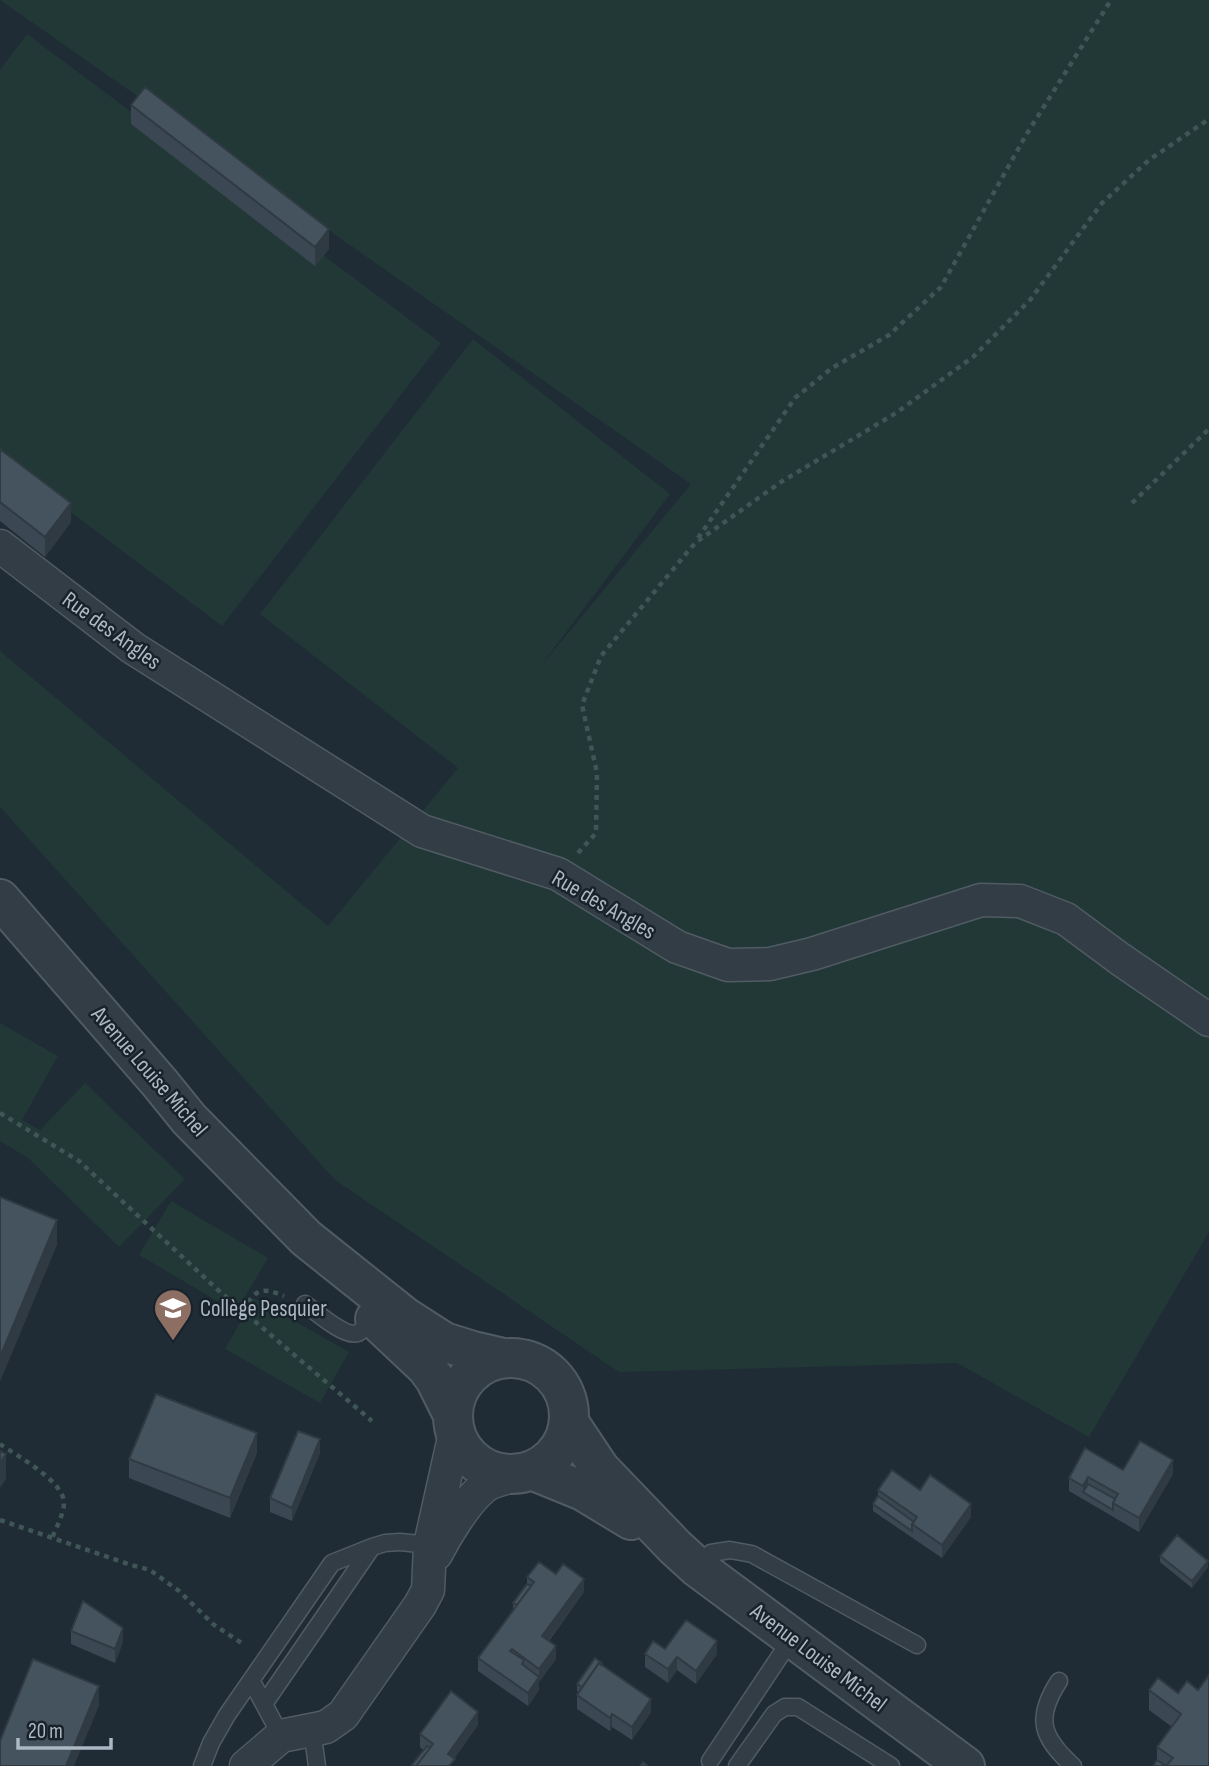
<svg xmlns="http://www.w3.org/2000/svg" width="1209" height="1766" font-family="'Sofia Sans Condensed',sans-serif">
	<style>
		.green { fill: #223837 }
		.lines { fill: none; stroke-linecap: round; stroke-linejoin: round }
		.service-casing { stroke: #505b64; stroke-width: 19 }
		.minor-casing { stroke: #505b64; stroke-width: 35 }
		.tertiary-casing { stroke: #505b64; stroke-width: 42 }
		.path { stroke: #405555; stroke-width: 4.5; stroke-dasharray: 5 5; stroke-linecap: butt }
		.service { stroke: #323d46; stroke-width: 16 }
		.minor { stroke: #323d46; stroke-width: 32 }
		.tertiary { stroke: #323d46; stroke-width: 38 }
		.wall { fill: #3b4752 }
		.shaded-wall { fill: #303a42 }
		.building { fill: #45535f; stroke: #303a42; stroke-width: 2 }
		.labels { text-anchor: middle; stroke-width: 5; stroke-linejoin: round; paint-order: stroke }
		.street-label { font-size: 23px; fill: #acb8c3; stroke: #18222a }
		.poi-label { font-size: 23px; fill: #acb8c3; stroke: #18222a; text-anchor: start }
	</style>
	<rect width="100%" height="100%" fill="#1f2b35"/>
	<path class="green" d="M0,0H1209V1232L1089,1437L957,1363L619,1372L335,1180L0,807V651L328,926L458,768L260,614L473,339L670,494L540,667L691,484Z
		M27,34L441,343L222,626L0,459V70Z
		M0,1023L58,1056L22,1120L40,1130L85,1083L185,1179L119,1247L28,1158L0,1141Z
		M171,1201L268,1258L236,1312L139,1255Z
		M254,1298L349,1352L320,1403L225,1349Z"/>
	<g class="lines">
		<defs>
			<path id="service" d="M305,1304C315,1311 345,1338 358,1333C363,1330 370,1322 374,1318
				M698,1568L711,1553L730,1550L752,1554L917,1645
				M251,1680L281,1736
				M1059,1681C1035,1718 1041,1737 1073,1766
				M264,1704L372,1547
				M312,1730L317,1766
				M710,1761L792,1638
				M202,1766L211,1743L227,1715L332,1563L372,1547L385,1543L400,1542L430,1545
				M737,1766L774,1714L785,1707H798L891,1766"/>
			<path id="minor" d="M0,546L133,648L422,831L558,874L677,947L728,965L770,964L812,954L981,900L1020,901L1066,919L1120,959L1209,1020
				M436,1554C446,1535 466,1501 484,1487C491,1481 505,1479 514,1475
				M246,1766L281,1736L326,1727L343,1715L420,1605L428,1590L430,1545L455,1433"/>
			<path id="tertiary" d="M0,899L159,1082L189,1119L306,1238L405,1317L444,1342L473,1351L503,1358
				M375,1319L426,1367L435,1379L452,1413
				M453 1416a58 58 0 1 1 116 0a58 58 0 1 1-116 0Z
				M570,1424L600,1469L675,1547L698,1568L965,1766
				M534,1471L583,1491L631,1520"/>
		</defs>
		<use href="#service" class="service-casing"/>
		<use href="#minor" class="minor-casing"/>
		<use href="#tertiary" class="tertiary-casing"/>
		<path class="path" d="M1132,503L1209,429
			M698,538L795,398L832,368L889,335L941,287L1026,135L1111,0
			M578,853L596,833L597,773L582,705L601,656L695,543L781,482L896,413L973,357L1030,300L1102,203L1149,160L1209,119
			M0,1113L79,1161L218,1290L372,1421
			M243,1311C255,1290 260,1286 284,1296
			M0,1444C16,1455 63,1481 64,1502C64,1514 56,1528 52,1538
			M0,1520L131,1565L150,1570L179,1591L213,1624L243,1644"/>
		<use href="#service" class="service"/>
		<use href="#minor" class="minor"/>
		<use href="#tertiary" class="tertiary"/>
	</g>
	<path class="wall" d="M131,105L329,249L315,266L131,124Z
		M0,449L71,522L45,557L0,521Z
		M257,1453L230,1518L129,1478V1459Z
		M320,1453L292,1521L270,1512V1498Z
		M1123,1470L1173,1474L1139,1532L1069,1491V1478Z
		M878,1490H920L971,1517L942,1558L873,1511V1504L878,1496Z
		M1160,1556L1208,1567L1192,1588L1160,1562Z
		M556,1574L584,1592L549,1641L556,1659L539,1682V1690L528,1706L478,1671V1658L513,1610V1603L527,1584V1577Z
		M71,1631L123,1642L115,1663L71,1644Z
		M665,1649L717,1654L696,1684L677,1670L668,1683L645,1667V1654Z
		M602,1665L651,1712L632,1740L612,1727L610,1731L577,1709V1695L579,1692L577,1691V1684Z
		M1149,1690L1178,1693L1198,1690L1209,1766H1153L1157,1760V1747L1172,1727L1149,1710Z
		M478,1725L454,1759L423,1750L420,1747V1734Z"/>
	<path class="shaded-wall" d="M329,229V249L315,266V247Z
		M71,503V522L45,557V537Z
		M57,1220V1245L0,1382V1357Z
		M257,1433V1453L230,1518V1498Z
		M320,1439V1453L292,1521V1508Z
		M6,1454V1479L0,1488V1463Z
		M1173,1460V1474L1139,1532V1518Z
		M1088,1477V1490L1083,1492V1499V1486Z
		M971,1504V1517L942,1558V1545Z
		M1208,1561V1567L1192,1588V1581Z
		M584,1579V1592L542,1649V1636Z
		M123,1628V1642L115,1663V1649Z
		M717,1641V1654L696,1684V1671Z
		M556,1646V1659L539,1682V1669Z
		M677,1657V1670L668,1683V1669Z
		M539,1677V1690L528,1706V1693Z
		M99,1686V1706L74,1766H66Z
		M651,1699V1712L632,1740V1727Z
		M478,1712V1725L449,1766L448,1754Z
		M612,1714V1727L610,1731V1718Z"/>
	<path class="building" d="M145,87L329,229L315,247L131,105Z
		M0,449L71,503L45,537L0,502Z
		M0,1197L57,1220L0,1357Z
		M156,1394L257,1433L230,1498L129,1459Z
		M298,1431L320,1439L292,1508L270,1498Z
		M1140,1441L1173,1460L1139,1518L1113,1503L1118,1494L1088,1477L1083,1486L1069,1478L1085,1448L1123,1470Z
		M0,1451L6,1454L0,1463Z
		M892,1470L920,1490L930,1475L971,1504L942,1545L912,1524L917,1517L878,1490Z
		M1088,1484L1115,1499L1113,1503V1510L1083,1492Z
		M878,1496L914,1522L912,1524V1531L873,1504Z
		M1177,1535L1208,1561L1192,1581L1160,1556Z
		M539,1562L556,1574L563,1564L584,1579L542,1636L556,1646L539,1669L512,1649L510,1651L524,1660L522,1664L539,1677L528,1693L478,1658L534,1582L527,1577Z
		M527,1584L531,1586L517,1605L513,1603Z
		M83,1601L123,1628L115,1649L71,1631Z
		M686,1620L717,1641L696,1671L677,1657L668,1669L645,1654L653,1641L665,1649Z
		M595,1658L602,1663L601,1665L599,1663L582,1687L577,1684Z
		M33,1659L99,1686L66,1766H0V1741Z
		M599,1663L651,1699L632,1727L612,1714L610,1718L577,1695Z
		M1209,1675V1766H1166L1173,1758L1157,1747L1181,1714L1149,1690L1158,1678L1178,1693L1187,1681L1198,1690Z
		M451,1691L478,1712L448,1754L455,1759L449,1766H416L433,1744L420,1734Z
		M427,1746L430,1748L416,1766H411Z
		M1157,1760L1166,1766H1153Z
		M643,1762L648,1766H640Z"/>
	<defs>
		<symbol id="school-pin" viewBox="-11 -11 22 30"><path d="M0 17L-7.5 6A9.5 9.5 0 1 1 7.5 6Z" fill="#8d6e63" stroke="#18222a"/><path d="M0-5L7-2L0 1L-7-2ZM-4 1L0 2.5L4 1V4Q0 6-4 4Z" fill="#fff"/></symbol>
	</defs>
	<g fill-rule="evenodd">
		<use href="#school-pin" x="151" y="1286" width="44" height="60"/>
	</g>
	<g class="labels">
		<g class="street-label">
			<text transform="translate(112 630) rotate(36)" y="8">Rue des Angles</text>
			<text transform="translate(604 904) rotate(30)" y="8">Rue des Angles</text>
			<text transform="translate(150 1071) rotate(49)" y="8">Avenue Louise Michel</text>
			<text transform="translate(819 1657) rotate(37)" y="8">Avenue Louise Michel</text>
		</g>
		<g class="poi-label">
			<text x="200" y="1316">Collège Pesquier</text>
		</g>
	</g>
	<path d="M18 1738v10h93v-10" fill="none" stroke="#acb8c3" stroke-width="3.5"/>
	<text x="28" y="1738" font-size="21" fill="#acb8c3" stroke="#18222a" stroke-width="5" paint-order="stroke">20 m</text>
</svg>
